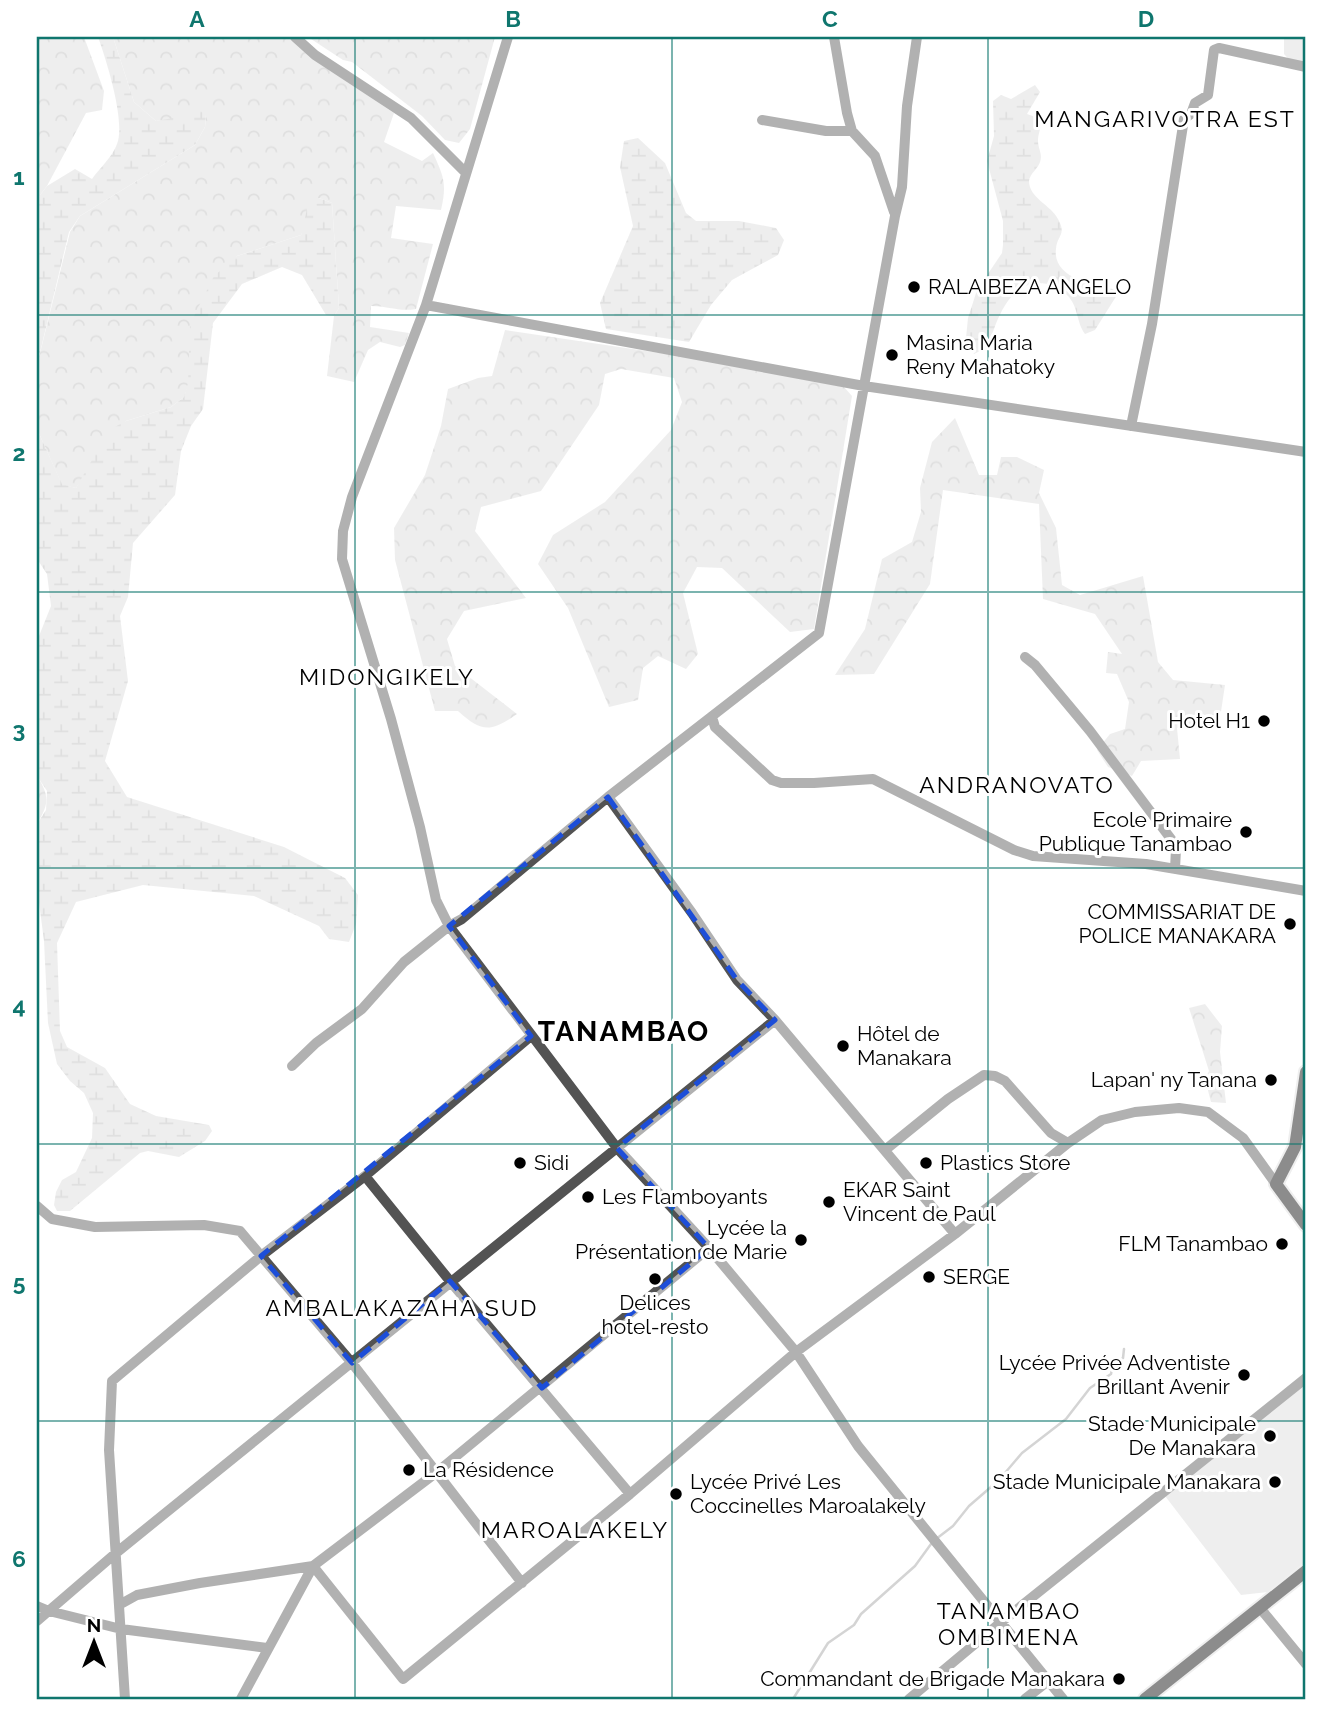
<svg xmlns="http://www.w3.org/2000/svg" width="1343" height="1736" font-family="Raleway,sans-serif">
	<style>
		.forest { fill: url(#forest-crowns) }
		.wetland { fill: url(#wetland-marsh) }
		.garden { fill: #dadada }
		.lines { fill: none; stroke-linecap: round; stroke-linejoin: round }
		.stream { stroke: #a1a1a1; stroke-width: 2.5 }
		.major-casing { stroke: #dbdbdb; stroke-width: 16 }
		.minor { stroke: #535353; stroke-width: 10 }
		.major { stroke: #000; stroke-width: 12 }
		.marked { fill: none; stroke: #1d4ed8; stroke-width: 5; stroke-dasharray: 14 9; stroke-linejoin: round }
		.grid { fill: none; stroke: #0f766e; stroke-width: 2; stroke-opacity: 0.55 }
		.poi-dot { fill: #000; stroke: #fff; stroke-width: 2.5 }
		.labels { text-anchor: middle; stroke-width: 6; stroke-linejoin: round; paint-order: stroke }
		.poi-label { font-size: 21px; fill: #000; stroke: #fff; text-anchor: start }
		.neighbourhood-label { font-size: 23px; letter-spacing: 2px; fill: #000; stroke: #fff }
		.district-label { font-size: 28px; font-weight: bold; letter-spacing: 2px; fill: #000; stroke: #fff }
		.neatline { fill: none; stroke: #0f766e; stroke-width: 2.5 }
		.grid-label { font-size: 23px; text-anchor: middle; font-weight: bold; fill: #0f766e }
	</style>
	<defs>
		<pattern id="forest-crowns" width="20" height="18" patternUnits="userSpaceOnUse" patternTransform="scale(1.75)"><rect width="20" height="18" fill="#dadada"/><path d="M2 6a3 3 0 1 1 6 0M12 15a3 3 0 1 1 6 0" fill="none" stroke="#b9b9b9"/></pattern>
		<pattern id="wetland-marsh" width="20" height="14" patternUnits="userSpaceOnUse" patternTransform="scale(1.75)"><rect width="20" height="14" fill="#dadada"/><path d="M1 5h8M5 5V1M11 12h8M15 12V8" fill="none" stroke="#b9b9b9"/></pattern>
	</defs>
	<rect width="100%" height="100%" fill="#fff"/>
	<path class="forest" d="M37,37H84L104,91L102,110L86,113L47,186L37,199Z
		M113,37H289L313,59L394,113L384,142L422,161L433,153C444,177 447,184 441,210L396,206L391,238L433,244L416,309C399,312 388,306 371,306L370,327L409,333L405,345L400,347L380,342L368,350L354,382L327,376L334,316L339,308L332,203L319,198L301,235L237,256L184,397L171,407L126,421L76,488L62,485L37,429V365L70,232L80,216L195,145L205,127L206,115L156,121L134,102Z
		M308,37H495L470,129L459,143L445,140L422,116L352,62L343,60Z
		M505,330L680,356L844,387L852,396L814,629L790,632L722,568L697,567L683,593L698,654L686,669L658,656L643,668L638,700L609,707L568,608L538,564L553,535L605,502L671,430L682,402L674,378L621,369L605,374L599,405L541,491L481,507L475,531L526,598L464,611L447,639L455,666L517,714C491,732 482,733 458,711H435L395,560L394,528L425,475L441,426L448,389L478,378L492,376Z
		M955,418L979,475H997L1001,457H1017L1044,470L1039,493L1056,528L1062,585L1080,595L1143,576L1158,662L1173,680L1225,685L1219,725L1177,728L1180,759L1141,761L1132,776L1108,767L1097,750L1110,734L1125,729L1129,702L1117,674L1106,673L1108,652L1122,654L1095,614L1043,599L1039,504L943,490L930,584L874,674L835,675L865,629L882,559L912,542L921,512L920,488L932,442Z
		M37,776C50,796 49,804 37,824Z
		M1205,1004L1222,1026L1220,1052L1226,1103L1211,1102L1205,1079L1209,1071L1189,1008Z"/>
	<path class="wetland" d="M98,37H113L134,102L156,121L173,118L195,106L206,115L205,127L195,145L80,216L69,232L37,365V199L47,186L75,169L92,179C99,169 113,156 117,144C126,122 106,59 98,37Z
		M1035,85L1040,92L1027,114L1041,119C1042,127 1038,133 1038,141C1038,149 1043,154 1040,162C1038,169 1030,173 1029,181C1029,198 1051,205 1058,219C1067,235 1057,235 1056,249C1052,277 1093,286 1113,289L1117,295L1095,330L1085,334C1076,322 1079,307 1067,295C1059,287 1050,283 1038,283C1007,285 996,322 988,347L974,354L966,338L968,318L977,290L1002,253L1003,245V221L987,161L994,136L993,101L1001,95L1011,99Z
		M638,138L665,163L686,213L696,221H739L776,228L784,240L778,255L732,280L711,305L689,342L606,329L600,303L633,226L620,167L624,141Z
		M319,198L332,203L339,308L334,316L326,315L302,275L282,267L242,284L213,323L203,409L191,426L181,451L175,495L133,543L128,597L120,616L128,681L105,761L127,797L284,847L345,878L358,895L356,924L349,942L329,939L319,926L254,896L143,885L76,902L57,943L60,1031L67,1047L105,1068L130,1104L156,1116L209,1125L212,1131L205,1141L179,1157L148,1151L140,1153L70,1211H57L54,1205L56,1192L62,1180L76,1172L92,1138L93,1113L84,1093L70,1081L57,1064L48,1023L44,941L37,887V824L46,810L47,791L37,776V641L51,606L47,574L37,559V429L62,484L76,488L109,430L126,421L171,407L184,397L188,383L190,324L214,276L237,256L301,235L309,200Z"/>
	<path class="garden" d="M1284,37H1306V69L1294,65L1284,54Z
		M1306,1381V1561L1268,1592L1241,1595L1162,1492Z"/>
	<g class="lines">
		<path class="stream" d="M936,1539L953,1526L969,1506L999,1480L1022,1453L1066,1419L1090,1388L1111,1374L1113,1365L1123,1358L1124,1349
			M793,1699L828,1643L854,1625L861,1614L915,1566L931,1544"/>
		<defs>
			<path id="major" d="M1306,1072L1295,1147L1276,1184L1306,1225
				M1145,1699L1306,1571"/>
		</defs>
		<use href="#major" class="major-casing"/>
		<path class="minor" d="M295,37L315,55L411,118L466,173
			M834,37L847,113L852,131L875,156L894,212
			M762,120L826,131H852
			M426,305L508,37
			M1131,426L1152,324L1184,119L1191,114L1195,103L1208,95L1214,50L1219,48L1306,67
			M1025,657L1035,665L1090,731L1171,839L1176,849L1175,869
			M712,717L715,727L772,780L781,783H814L873,779L1014,850L1033,856L1146,864L1306,891
			M608,797L819,633L895,216L902,187L907,106L917,37
			M292,1066L316,1043L362,1009L404,962L449,926L436,900L420,827L391,719L342,559L343,531L352,497L426,305L864,386L1306,452
			M885,1150L948,1099L984,1075L995,1076L1005,1081L1051,1133L1068,1143
			M365,1176L450,1281L630,1494
			M37,1206L52,1219L95,1227L204,1225L240,1231L352,1363L522,1583
			M955,1234L775,1020L737,980L692,913L608,797L462,919L449,926L617,1148L709,1248L796,1352L858,1446L1063,1699
			M119,1605L137,1595L200,1583L313,1566L403,1679L630,1494L796,1352L955,1234L1068,1143L1102,1120L1135,1112L1179,1108L1208,1112L1243,1138L1276,1184
			M37,1606L49,1611L121,1629L267,1648
			M1260,1608L1306,1664
			M37,1621L116,1553L775,1020
			M125,1699L109,1450L112,1381L261,1256L365,1176L531,1036
			M241,1699L313,1566L437,1472L709,1248
			M909,1699L1000,1623L1306,1378
			M1025,1699L1048,1681"/>
		<use href="#major" class="major"/>
	</g>
	<path d="M0 0H1343V1736H0ZM608,797L737,980L775,1020L617,1148L709,1248L542,1388L450,1281L352,1363L261,1256L531,1036L449,926Z" fill="#fff" fill-opacity=".55" fill-rule="evenodd"/>
	<path class="marked" d="M608,797L737,980L775,1020L617,1148L709,1248L542,1388L450,1281L352,1363L261,1256L531,1036L449,926Z"/>
	<path class="grid" d="M355,37V1699M672,37V1699M988,37V1699M37,315H1306M37,592H1306M37,868H1306M37,1144H1306M37,1421H1306"/>
	<g class="poi-dot">
		<circle cx="914" cy="287" r="7"/>
		<circle cx="892" cy="355" r="7"/>
		<circle cx="1264" cy="721" r="7"/>
		<circle cx="1246" cy="832" r="7"/>
		<circle cx="1290" cy="924" r="7"/>
		<circle cx="843" cy="1046" r="7"/>
		<circle cx="1271" cy="1080" r="7"/>
		<circle cx="520" cy="1163" r="7"/>
		<circle cx="926" cy="1163" r="7"/>
		<circle cx="588" cy="1197" r="7"/>
		<circle cx="829" cy="1202" r="7"/>
		<circle cx="801" cy="1240" r="7"/>
		<circle cx="1282" cy="1244" r="7"/>
		<circle cx="929" cy="1277" r="7"/>
		<circle cx="655" cy="1279" r="7"/>
		<circle cx="1244" cy="1375" r="7"/>
		<circle cx="1270" cy="1436" r="7"/>
		<circle cx="409" cy="1470" r="7"/>
		<circle cx="1275" cy="1482" r="7"/>
		<circle cx="676" cy="1494" r="7"/>
		<circle cx="1119" cy="1679" r="7"/>
	</g>
	<g class="labels">
		<g class="poi-label">
			<text x="928" y="294">RALAIBEZA ANGELO</text>
			<text x="906" y="350">Masina Maria<tspan x="906" dy="24">Reny Mahatoky</tspan></text>
			<text x="1250" y="728" text-anchor="end">Hotel H1</text>
			<text x="1232" y="827" text-anchor="end">Ecole Primaire<tspan x="1232" dy="24">Publique Tanambao</tspan></text>
			<text x="1276" y="919" text-anchor="end">COMMISSARIAT DE<tspan x="1276" dy="24">POLICE MANAKARA</tspan></text>
			<text x="857" y="1041">Hôtel de<tspan x="857" dy="24">Manakara</tspan></text>
			<text x="1257" y="1087" text-anchor="end">Lapan' ny Tanana</text>
			<text x="534" y="1170">Sidi</text>
			<text x="940" y="1170">Plastics Store</text>
			<text x="843" y="1197">EKAR Saint<tspan x="843" dy="24">Vincent de Paul</tspan></text>
			<text x="602" y="1204">Les Flamboyants</text>
			<text x="787" y="1235" text-anchor="end">Lycée la<tspan x="787" dy="24">Présentation de Marie</tspan></text>
			<text x="1268" y="1251" text-anchor="end">FLM Tanambao</text>
			<text x="943" y="1284">SERGE</text>
			<text x="655" y="1310" text-anchor="middle">Delices<tspan x="655" dy="24">hotel-resto</tspan></text>
			<text x="1230" y="1370" text-anchor="end">Lycée Privée Adventiste<tspan x="1230" dy="24">Brillant Avenir</tspan></text>
			<text x="1256" y="1431" text-anchor="end">Stade Municipale<tspan x="1256" dy="24">De Manakara</tspan></text>
			<text x="423" y="1477">La Résidence</text>
			<text x="690" y="1489">Lycée Privé Les<tspan x="690" dy="24">Coccinelles Maroalakely</tspan></text>
			<text x="1261" y="1489" text-anchor="end">Stade Municipale Manakara</text>
			<text x="1105" y="1686" text-anchor="end">Commandant de Brigade Manakara</text>
		</g>
		<g class="neighbourhood-label">
			<text x="1165" y="127">MANGARIVOTRA EST</text>
			<text x="387" y="685">MIDONGIKELY</text>
			<text x="1017" y="793">ANDRANOVATO</text>
			<text x="402" y="1316">AMBALAKAZAHA SUD</text>
			<text x="575" y="1538">MAROALAKELY</text>
			<text x="1009" y="1619">TANAMBAO<tspan x="1009" dy="26">OMBIMENA</tspan></text>
		</g>
		<g class="district-label">
			<text x="624" y="1041">TANAMBAO</text>
		</g>
	</g>
	<rect width="1343" height="1736" fill="none" stroke="#ffffff" stroke-width="77"/>
	<g transform="translate(94 1642)" stroke="#ffffff" stroke-width="5" paint-order="stroke">
	<path d="M0-5L12 26L0 18L-12 26Z" fill="#000000"/>
	<text y="-10" font-size="19" font-weight="bold" text-anchor="middle" fill="#000000">N</text>
	</g>
	<rect x="38" y="38" width="1266" height="1660" class="neatline"/>
	<g class="grid-label">
		<text x="197" y="27">A</text>
		<text x="513" y="27">B</text>
		<text x="830" y="27">C</text>
		<text x="1146" y="27">D</text>
		<text x="19" y="185">1</text>
		<text x="19" y="461">2</text>
		<text x="19" y="738">3</text>
		<text x="19" y="1014">4</text>
		<text x="19" y="1291">5</text>
		<text x="19" y="1567">6</text>
	</g>
</svg>
